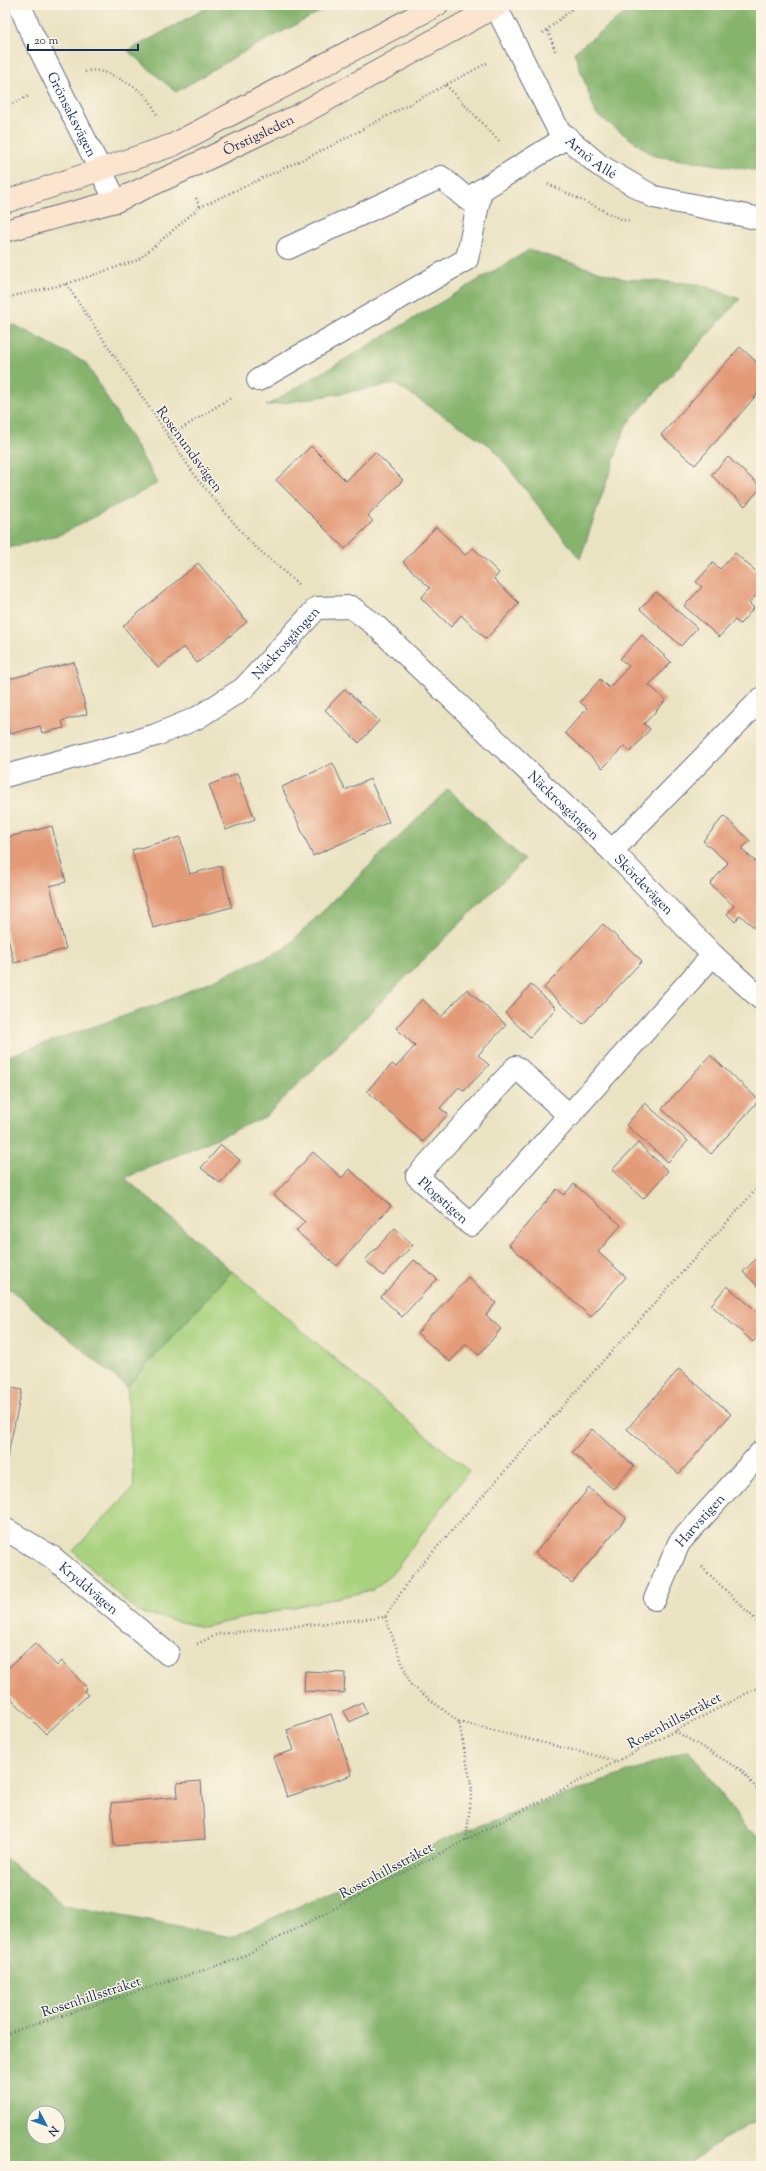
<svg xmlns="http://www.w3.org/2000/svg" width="766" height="2171" font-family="'Sorts Mill Goudy',serif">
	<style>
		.green { fill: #a9d27e; stroke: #62806e }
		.forest { fill: #86b46d; stroke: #507266; fill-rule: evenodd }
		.building { fill: #e39a77 }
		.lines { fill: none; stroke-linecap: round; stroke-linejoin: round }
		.lane-casing { stroke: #636e81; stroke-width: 24 }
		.street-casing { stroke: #636e81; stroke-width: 24 }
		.secondary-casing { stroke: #636e81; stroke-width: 24 }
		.path { stroke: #636e81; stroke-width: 2.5; stroke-dasharray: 1 3; stroke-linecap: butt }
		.lane { stroke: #fff; stroke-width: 22 }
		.street { stroke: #fff; stroke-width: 22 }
		.secondary { stroke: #fce5cf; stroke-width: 22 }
		.labels { text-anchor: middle; stroke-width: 3; stroke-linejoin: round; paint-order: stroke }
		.street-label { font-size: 14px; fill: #1b2f5e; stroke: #fcf5e5 }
	</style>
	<rect width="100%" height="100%" fill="#fcf5e5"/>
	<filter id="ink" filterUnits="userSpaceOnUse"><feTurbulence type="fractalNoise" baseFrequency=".025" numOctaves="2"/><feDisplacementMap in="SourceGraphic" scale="8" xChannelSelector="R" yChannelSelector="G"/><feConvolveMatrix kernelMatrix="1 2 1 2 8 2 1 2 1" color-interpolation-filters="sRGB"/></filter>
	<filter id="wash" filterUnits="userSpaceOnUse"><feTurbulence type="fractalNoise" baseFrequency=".012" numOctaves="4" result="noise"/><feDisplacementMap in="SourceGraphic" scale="16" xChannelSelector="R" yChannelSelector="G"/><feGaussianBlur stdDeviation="0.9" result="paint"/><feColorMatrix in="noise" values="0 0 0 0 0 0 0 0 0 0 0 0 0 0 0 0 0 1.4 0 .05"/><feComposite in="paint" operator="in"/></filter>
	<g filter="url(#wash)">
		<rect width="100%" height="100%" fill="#eae3c2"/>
		<path class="green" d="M232,1271C311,1338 389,1406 469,1471L393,1573L373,1590L203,1627L137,1612L73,1551L134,1487L127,1387Z"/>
		<path class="forest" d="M212,5H333L240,54L176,92L128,51Z
			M636,5H761V171L654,156L596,114L574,52Z
			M529,250L624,279L699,284L740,299L626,425L580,559L492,447L395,384L266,406Z
			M15,325L86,363L158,483L62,534L5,549V327Z
			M448,789L524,860L265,1117L125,1178L232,1271L127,1387L10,1289L5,1288V1057L159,1004L284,949Z
			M689,1750L745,1827L761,1839V2119L746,2125L685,2166H5V1858L65,1905L231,1937L459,1833ZM34,2113H58V2137H34Z"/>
		<g id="blocks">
			<path class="building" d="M740,347L761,366V390L695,465L661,435Z
				M311,446L346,481L375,452L403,480L368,516L373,521L345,549L276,480Z
				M728,457L761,487L745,506L711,475Z
				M436,527L465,555L473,548L499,573L494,579L519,603L486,639L461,615L451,627L421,598L430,588L403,562Z
				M735,553L761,576V590L749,603L754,608L740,624L735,620L719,637L684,606L702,587L696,582L713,563L720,569Z
				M198,563L247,622L197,663L184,647L158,668L123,626Z
				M656,592L697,628L681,646L640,609Z
				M642,635L671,662L649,685L666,700L644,724L650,729L630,752L624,746L603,768L565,733L587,708L580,702L600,679L609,688L629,666L620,659Z
				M74,662L87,714L62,721L64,728L42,733L40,726L10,734L5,713V680Z
				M345,689L379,721L359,743L325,710Z
				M333,763L345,790L370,779L389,822L313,856L282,787Z
				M237,774L255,819L226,830L209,785Z
				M724,816L750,841L741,849L761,866V926L757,930L740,915L735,922L727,914L734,906L710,884L728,863L703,841Z
				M52,826L66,882L50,886L66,949L14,963L5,926V838Z
				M180,837L190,874L221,866L232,907L153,928L132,850Z
				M603,924L642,961L583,1024L544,988Z
				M531,985L556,1008L530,1037L505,1013Z
				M467,989L506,1025L478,1055L489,1065L464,1091L459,1087L440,1108L448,1114L423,1142L367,1091L392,1064L396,1067L415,1046L396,1028L422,999L441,1017Z
				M710,1055L759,1100L711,1154L662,1109Z
				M645,1103L688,1141L668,1162L626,1125Z
				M638,1143L668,1171L643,1199L612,1170Z
				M221,1145L240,1160L220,1183L201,1168Z
				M313,1152L342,1178L349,1169L391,1206L337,1266L296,1231L305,1222L274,1195Z
				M574,1184L621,1225L598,1252L626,1277L591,1317L509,1245L557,1189L564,1195Z
				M395,1228L413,1245L383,1276L365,1260Z
				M761,1254V1289L743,1272Z
				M414,1260L437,1279L402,1317L381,1297Z
				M468,1277L496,1303L486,1315L501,1329L479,1355L466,1344L450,1362L417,1333Z
				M727,1286L761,1315V1333L753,1342L711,1305Z
				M679,1369L731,1414L679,1474L627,1429Z
				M5,1386L22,1390L6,1463H5Z
				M592,1429L634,1466L613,1489L572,1452Z
				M589,1488L626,1518L572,1583L535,1553Z
				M35,1643L57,1666L62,1661L87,1688L84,1691L88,1695L46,1734L5,1692V1671Z
				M305,1671L345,1673L344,1693L304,1691Z
				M362,1702L367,1713L350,1722L344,1711Z
				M331,1714L352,1775L287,1797L273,1757L294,1750L287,1730Z
				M201,1781L205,1839L114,1846L111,1803L178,1797L177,1783Z"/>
		</g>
	</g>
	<g filter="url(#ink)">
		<use href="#blocks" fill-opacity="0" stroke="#636e81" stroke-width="1"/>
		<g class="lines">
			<defs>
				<path id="lane" d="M288,248L441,177L467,199L567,137
					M258,380L467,259L481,190"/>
				<g id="street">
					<path id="s1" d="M20,5L31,32L116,201"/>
					<path id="s2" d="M495,5L559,131L599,165L654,197L761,219"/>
					<path id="s3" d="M761,699L612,851L713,955L761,999"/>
					<path id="s4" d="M5,776L156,735L197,718L244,688L317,608L351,607L375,625L612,851"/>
					<path id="s5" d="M570,1116L516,1067L417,1176L471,1225L713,955"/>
					<path id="s6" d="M5,1529L52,1557L168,1654"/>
					<path id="s7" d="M655,1599L679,1543L761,1452"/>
				</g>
				<g id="secondary">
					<path d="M5,202L173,145L437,5"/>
					<path id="s8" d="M5,231L116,201L184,170L299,115L498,5"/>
				</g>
			</defs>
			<use href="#lane" class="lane-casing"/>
			<use href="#street" class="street-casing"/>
			<use href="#secondary" class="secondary-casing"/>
			<path class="path" d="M548,31L556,53
				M543,33L577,5
				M85,72C101,65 134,85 146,96C151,101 155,111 158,117
				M446,85L501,143
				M5,107L29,96
				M548,184L623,220L631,221
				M196,198L200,207
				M66,284L198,480L250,542L298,584
				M5,298L66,284L138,260L200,207L325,149L489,62
				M168,437L232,397
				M702,1567L761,1625
				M385,1617L410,1684L459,1722L472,1789L466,1840
				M197,1644L218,1634L385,1617L414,1573L761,1184
				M459,1722L617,1761
				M675,1731L741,1770L761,1794
				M761,1973L759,2015L761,2022
				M5,2034L238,1959L761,1686"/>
			<use href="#lane" class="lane"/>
			<use href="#street" class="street"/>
			<use href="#secondary" class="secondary"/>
		</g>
	</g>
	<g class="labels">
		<g class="street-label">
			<text dy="5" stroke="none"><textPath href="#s1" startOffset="121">Grönsaksvägen</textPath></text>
			<text dy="5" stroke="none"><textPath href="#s8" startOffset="272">Örstigsleden</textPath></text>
			<text dy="5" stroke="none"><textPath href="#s2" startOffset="183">Arnö Allé</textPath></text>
			<text transform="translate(190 449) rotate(54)" y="5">Rosenundsvägen</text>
			<text dy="5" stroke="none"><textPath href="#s4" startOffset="318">Näckrosgången</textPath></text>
			<text dy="5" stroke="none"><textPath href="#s4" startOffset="690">Näckrosgången</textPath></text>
			<text dy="5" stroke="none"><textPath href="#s3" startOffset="259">Skördevägen</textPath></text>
			<text dy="5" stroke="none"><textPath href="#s5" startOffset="256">Plogstigen</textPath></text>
			<text dy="5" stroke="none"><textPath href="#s7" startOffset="92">Harvstigen</textPath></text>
			<text dy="5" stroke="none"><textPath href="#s6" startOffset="103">Kryddvägen</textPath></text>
			<text transform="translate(674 1720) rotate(-28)" y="5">Rosenhillsstråket</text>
			<text transform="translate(386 1870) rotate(-28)" y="5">Rosenhillsstråket</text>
			<text transform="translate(91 1996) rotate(-18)" y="5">Rosenhillsstråket</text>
		</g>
	</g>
	<rect width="766" height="2171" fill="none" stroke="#fcf5e5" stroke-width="20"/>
	<g transform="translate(46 2125) rotate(131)"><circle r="19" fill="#fcf5e5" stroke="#a2a6af"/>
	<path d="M0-3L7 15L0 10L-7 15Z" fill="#1f6fb2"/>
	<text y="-6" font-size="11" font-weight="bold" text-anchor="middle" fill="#1b2f5e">N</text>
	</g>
	<path d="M28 44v6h110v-6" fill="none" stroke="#1b2f5e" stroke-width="2"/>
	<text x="34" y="44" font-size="12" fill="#1b2f5e" stroke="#fcf5e5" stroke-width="3" paint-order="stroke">20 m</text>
</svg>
